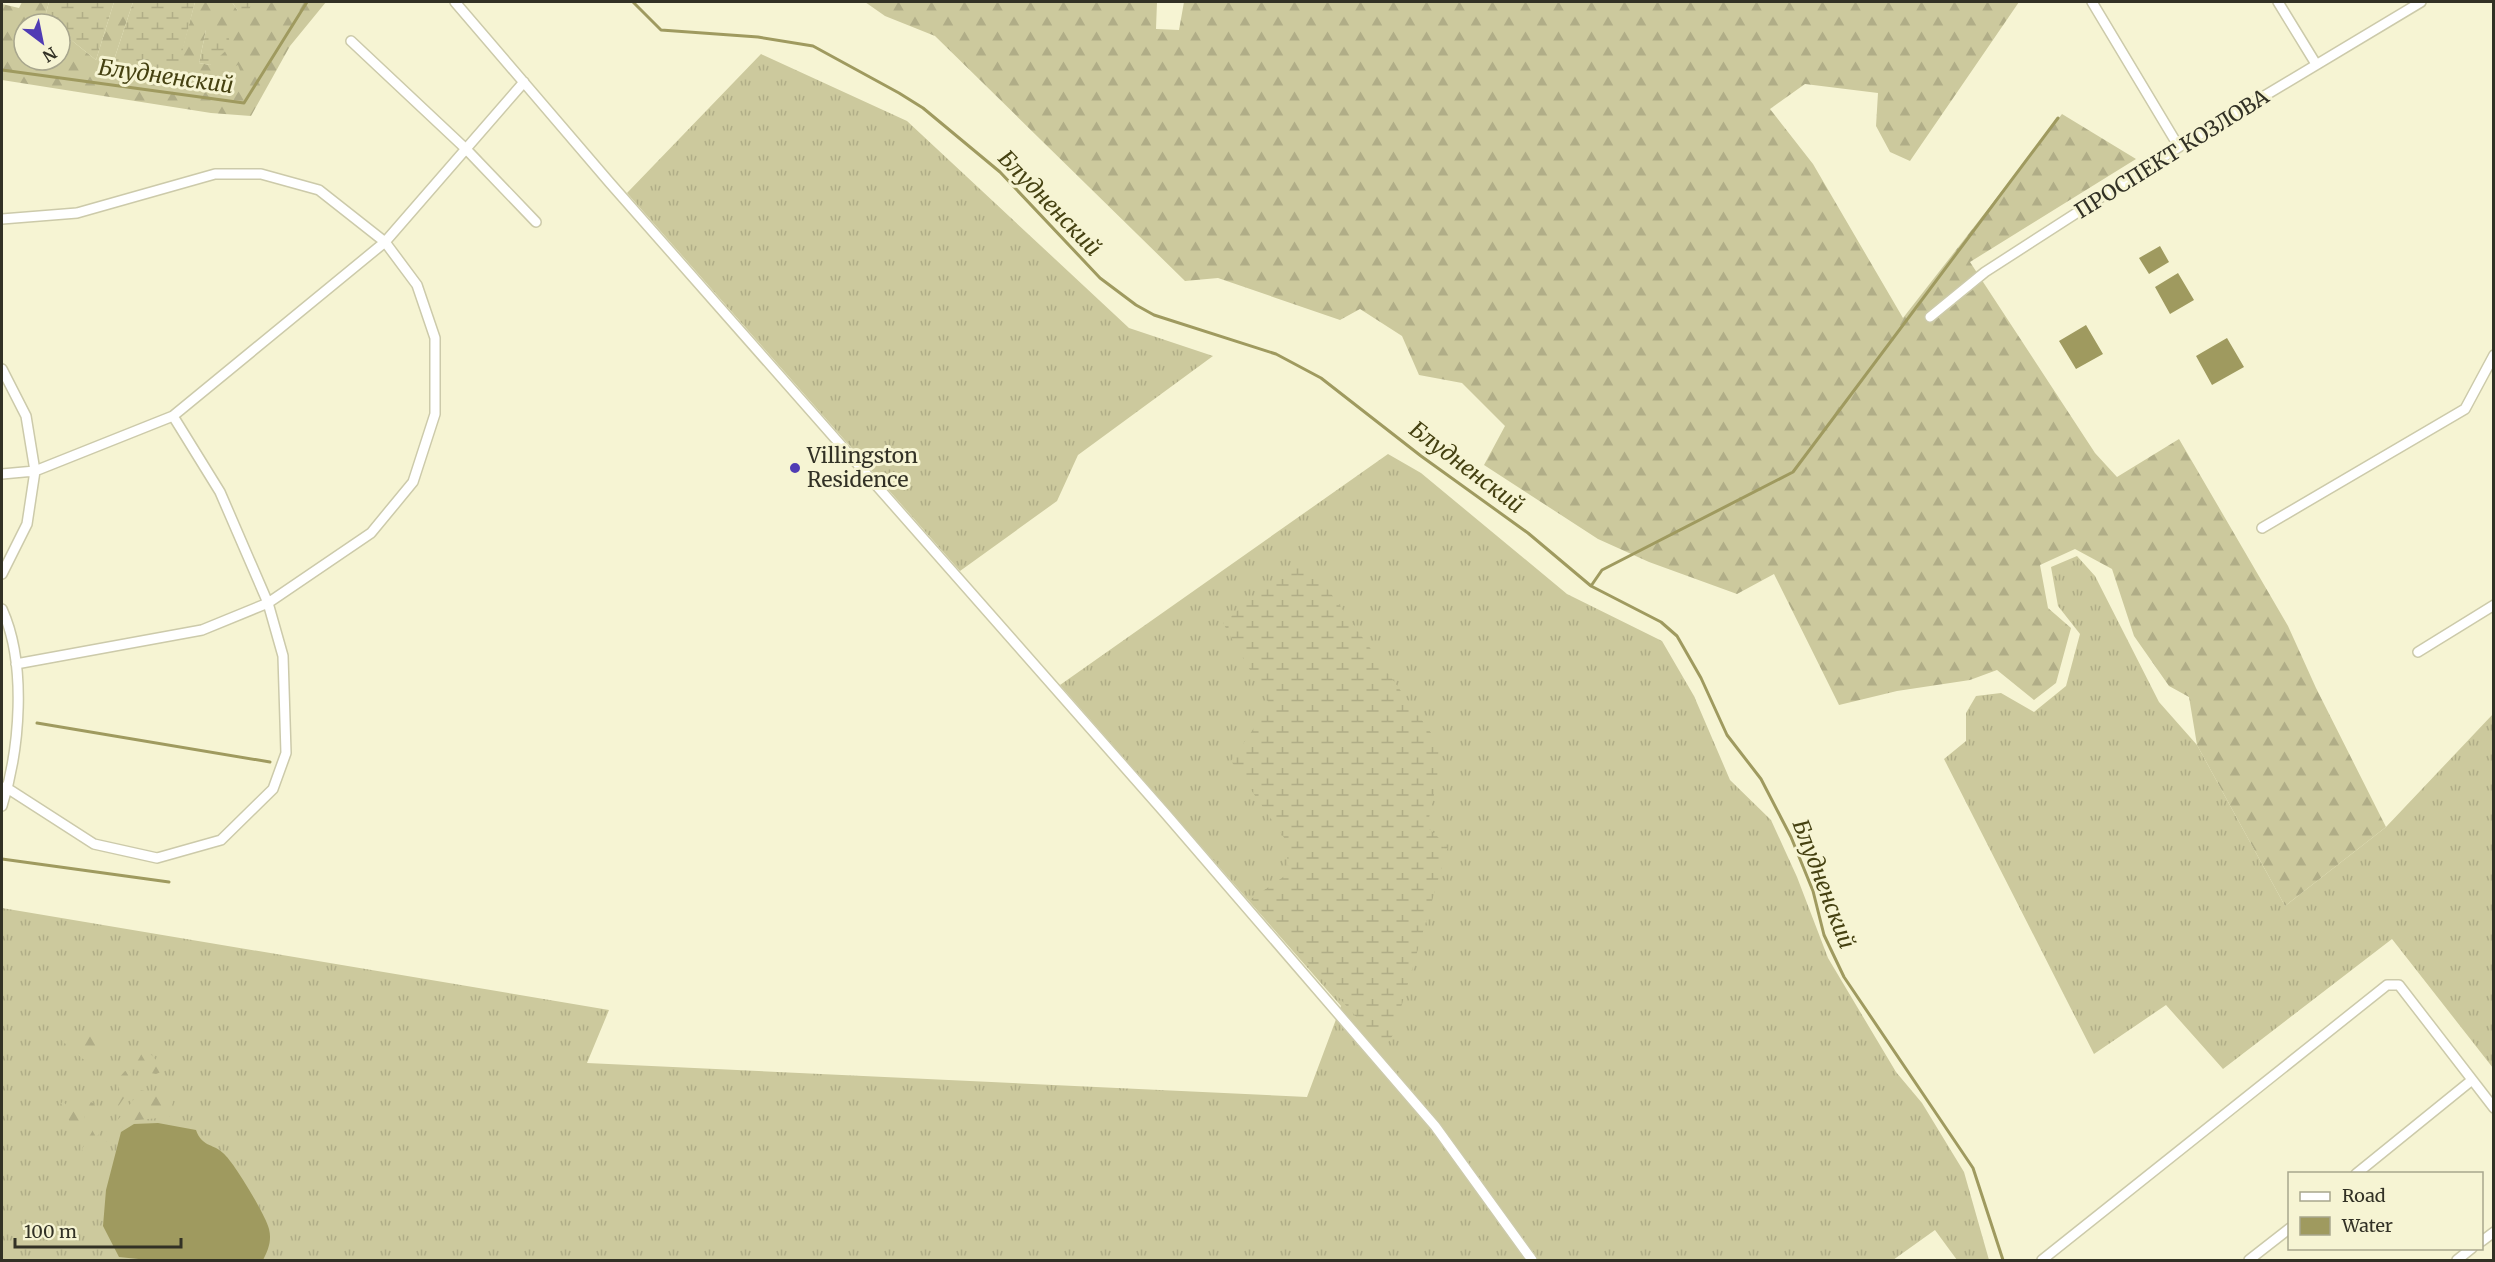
<svg xmlns="http://www.w3.org/2000/svg" width="2495" height="1262" font-family="Merriweather,serif">
	<style>
		.grass { fill: url(#grass-tufts) }
		.forest { fill: url(#forest-firs); fill-rule: evenodd }
		.wetland { fill: url(#wetland-marsh) }
		.water { fill: #9f9a5f }
		.lines { fill: none; stroke-linecap: round; stroke-linejoin: round }
		.stream { stroke: #9f9a5f; stroke-width: 3 }
		.minor-casing { stroke: #cccaaa; stroke-width: 12 }
		.minor { stroke: #fff; stroke-width: 9 }
		.poi-dot { fill: #503cb4; stroke: #f6f4d3; stroke-width: 2 }
		.labels { text-anchor: middle; stroke-width: 6; stroke-linejoin: round; paint-order: stroke }
		.street-label { font-size: 21px; fill: #323125; stroke: #f6f4d3 }
		.poi-label { font-size: 21px; fill: #323125; stroke: #f6f4d3; text-anchor: start }
		.water-label { font-size: 22px; font-style: italic; fill: #454111; stroke: #f6f4d3 }
	</style>
	<defs>
		<pattern id="grass-tufts" width="24" height="20" patternUnits="userSpaceOnUse" patternTransform="scale(1.5)"><rect width="24" height="20" fill="#ccc99d"/><path d="M3 7l-1-3M5 7V3M7 7l1-3M15 17l-1-3M17 17v-4M19 17l1-3" fill="none" stroke="#b0ad87"/></pattern>
		<pattern id="forest-firs" width="22" height="20" patternUnits="userSpaceOnUse" patternTransform="scale(1.5)"><rect width="22" height="20" fill="#ccc99d"/><path d="M5 1l3.5 6h-7zM16 11l3.5 6h-7z" fill="#b0ad87"/></pattern>
		<pattern id="wetland-marsh" width="20" height="14" patternUnits="userSpaceOnUse" patternTransform="scale(1.5)"><rect width="20" height="14" fill="#ccc99d"/><path d="M1 5h8M5 5V1M11 12h8M15 12V8" fill="none" stroke="#b0ad87"/></pattern>
	</defs>
	<rect width="100%" height="100%" fill="#f6f4d3"/>
	<path class="grass" d="M761,54L907,121L1129,328L1213,356L1078,455L1057,501L960,571L627,193Z
		M1388,454L1421,473L1567,594L1662,641L1694,696L1730,780L1771,820L1797,877L1828,958L1896,1072L1922,1103L1964,1172L1989,1260H1957L1935,1230L1893,1260H2V908L609,1010L587,1063L1307,1097L1341,1006L1060,685Z
		M2077,556L2095,576L2159,702L2197,745L2285,906L2386,827L2493,714V1068L2392,939L2223,1069L2166,1005L2094,1054L1944,759L1966,741V713L1976,696L2001,693L2034,712L2066,686L2080,634L2058,606L2051,567Z"/>
	<path class="forest" d="M22,2H49L43,24H24V60H60V31L96,60L114,2H133L111,69L151,65L174,80L195,2H232L238,11L253,2H326L290,46L251,116L211,113L2,80V4L19,8ZM206,30H228L210,65L199,63Z
		M865,2H1157L1156,29L1179,30L1184,2H2019L1910,161L1890,152L1876,126L1878,93L1805,84L1770,109L1813,164L1903,318L2062,114L2136,159L1970,262L2095,453L2117,477L2179,439L2288,626L2316,688L2386,827L2285,906L2197,745L2189,697L2169,686L2134,636L2112,569L2075,549L2040,565L2048,608L2071,628L2056,683L2034,700L1997,670L1970,680L1897,691L1839,705L1774,574L1737,594L1649,562L1598,539L1484,465L1505,426L1462,383L1419,375L1402,336L1360,309L1340,320L1218,278L1185,281L935,36L885,16Z
		M93,1032L103,1039L105,1049L95,1063L83,1059L60,1039Z
		M145,1048L156,1060L161,1072L156,1074L141,1071L137,1062Z
		M125,1071H130L135,1082L115,1111L120,1096L118,1079Z
		M141,1090L174,1098L169,1117L127,1121L112,1140L100,1143Z
		M63,1101L71,1111L87,1109L91,1102L96,1105L98,1115L95,1120L85,1115L82,1132L70,1122L60,1105Z
		M108,1121L84,1155L82,1149L93,1130Z"/>
	<path class="wetland" d="M49,2H114L96,60L60,31V24H43Z
		M133,2H195L175,80L151,65L111,69Z
		M232,2H253L246,15L238,11Z
		M206,30H228L230,47L210,65L199,63Z
		M238,65L241,73L218,85L214,75Z
		M1295,561L1314,570L1439,744L1437,781L1427,827L1448,846L1393,1035L1384,1048L1251,899L1289,873L1285,839L1231,761L1270,705L1223,623Z"/>
	<path class="water" d="M2160,246L2169,262L2149,274L2139,258Z
		M2178,273L2194,300L2170,314L2155,287Z
		M2086,325L2103,354L2076,369L2059,341Z
		M2227,338L2244,367L2212,385L2196,356Z
		M158,1123L196,1130C202,1147 212,1143 223,1153C234,1162 266,1216 269,1229C272,1241 268,1250 263,1260H148L119,1257L103,1226L106,1190L121,1132L134,1124Z"/>
	<g class="lines">
		<path class="stream" d="M633,2L661,30L758,37L813,46L899,93L923,108L1000,172L1100,278L1136,305L1154,315L1276,354L1321,378L1421,456L1528,533L1591,586L1661,622L1677,636L1701,678L1727,735L1761,779L1791,837L1813,891L1824,935L1844,977L1973,1168L2003,1260
			M2,70L244,103L307,2
			M1591,586L1602,570L1793,472L2058,118
			M37,723L270,762
			M2,859L169,882"/>
		<defs>
			<path id="minor" d="M455,2L610,183L1165,813L1435,1126L1532,1260
				M2092,2L2179,147
				M2278,2L2316,64
				M351,41L466,149L536,222
				M2,219L77,213L215,174H261L319,190L385,242L417,285L435,338V414L413,482L371,533L268,603L202,630L16,664
				M1930,317L1985,272L2179,147L2421,2
				M2,369L26,416L35,471L27,524L2,574
				M2,474L35,471L173,416L385,242L524,82
				M2262,528L2465,409L2494,355
				M2,609C27,664 20,749 2,806
				M2418,652L2494,605
				M2,787L7,788L94,844L157,858L221,840L273,789L286,753L283,656L268,603L220,492L173,416
				M2356,1174L2472,1080
				M2482,1241L2494,1232
				M2042,1260L2387,985H2399L2494,1108
				M2249,1260L2290,1228
				M2457,1260L2472,1248"/>
		</defs>
		<use href="#minor" class="minor-casing"/>
		<use href="#minor" class="minor"/>
	</g>
	<circle class="poi-dot" cx="795" cy="468" r="6"/>
	<g class="labels">
		<g class="street-label">
			<text transform="translate(2172 154) rotate(-32)" y="7">ПРОСПЕКТ КОЗЛОВА</text>
		</g>
		<g class="poi-label">
			<text x="807" y="463">Villingston<tspan x="807" dy="24">Residence</tspan></text>
		</g>
		<g class="water-label">
			<text transform="translate(166 76) rotate(8)" y="8">Блудненский</text>
			<text transform="translate(1050 203) rotate(46)" y="8">Блудненский</text>
			<text transform="translate(1467 467) rotate(37)" y="8">Блудненский</text>
			<text transform="translate(1824 884) rotate(69)" y="8">Блудненский</text>
		</g>
	</g>
	<rect width="2495" height="1262" fill="none" stroke="#323125" stroke-width="6"/>
	<rect x="2288" y="1172" width="195" height="78" fill="#f6f4d3" stroke="#a8a68d" stroke-width="1.5"/>
	<rect x="2300" y="1192" width="30" height="9" fill="#ffffff" stroke="#a8a68d" stroke-width="1.5"/>
	<text x="2342" y="1202" font-size="18" fill="#323125">Road</text>
	<rect x="2300" y="1217" width="30" height="18" fill="#9f9a5f" stroke="#a8a68d" stroke-width="1.5"/>
	<text x="2342" y="1232" font-size="18" fill="#323125">Water</text>
	<g transform="translate(42 42) rotate(148)"><circle r="28" fill="#f6f4d3" stroke="#a8a68d" stroke-width="1.5"/>
	<path d="M0-4.5L10 22L0 15L-10 22Z" fill="#503cb4"/>
	<text y="-9" font-size="16" font-weight="bold" text-anchor="middle" fill="#323125">N</text>
	</g>
	<path d="M15 1238v9h166v-9" fill="none" stroke="#323125" stroke-width="3"/>
	<text x="24" y="1238" font-size="18" fill="#323125" stroke="#f6f4d3" stroke-width="4.5" paint-order="stroke">100 m</text>
</svg>
